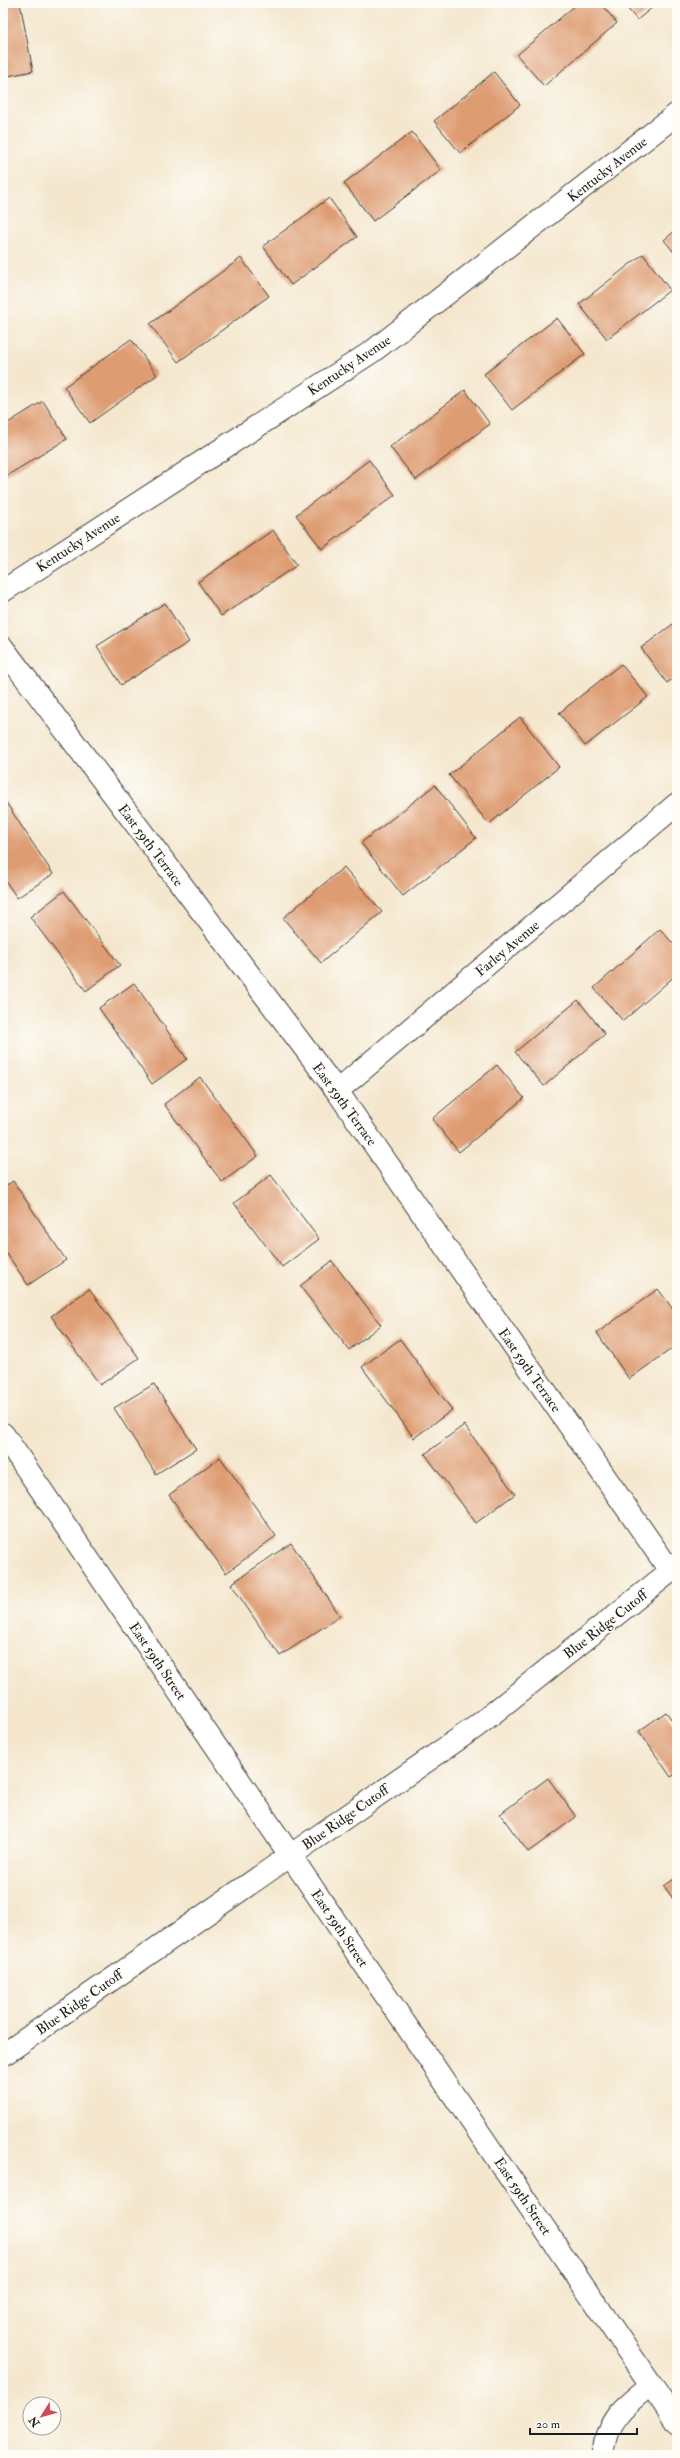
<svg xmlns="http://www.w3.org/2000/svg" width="680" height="2458" font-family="'IM FELL Double Pica',serif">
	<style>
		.building { fill: #de9c72 }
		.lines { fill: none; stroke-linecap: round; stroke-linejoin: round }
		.service-casing { stroke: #3c3a37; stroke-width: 23 }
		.minor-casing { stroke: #3c3a37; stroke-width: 24 }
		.tertiary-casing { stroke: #3c3a37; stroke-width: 24 }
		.secondary-casing { stroke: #3c3a37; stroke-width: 24 }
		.service { stroke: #fff; stroke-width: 21 }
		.minor { stroke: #fff; stroke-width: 22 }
		.tertiary { stroke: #fff; stroke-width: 22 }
		.secondary { stroke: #fff; stroke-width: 22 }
		.labels { text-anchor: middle; stroke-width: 3.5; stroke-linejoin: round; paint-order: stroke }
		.street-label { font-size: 14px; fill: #1c1c1c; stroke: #fdfcf7 }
	</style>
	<rect width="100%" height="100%" fill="#fdfcf7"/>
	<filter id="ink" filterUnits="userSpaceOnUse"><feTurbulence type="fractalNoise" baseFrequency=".025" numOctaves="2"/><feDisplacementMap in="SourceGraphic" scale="8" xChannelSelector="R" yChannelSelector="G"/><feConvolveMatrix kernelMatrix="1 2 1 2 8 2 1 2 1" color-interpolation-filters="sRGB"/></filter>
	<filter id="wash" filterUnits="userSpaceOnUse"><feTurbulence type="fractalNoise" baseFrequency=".012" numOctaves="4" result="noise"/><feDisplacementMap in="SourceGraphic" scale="16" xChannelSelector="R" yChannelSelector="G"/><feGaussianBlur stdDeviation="0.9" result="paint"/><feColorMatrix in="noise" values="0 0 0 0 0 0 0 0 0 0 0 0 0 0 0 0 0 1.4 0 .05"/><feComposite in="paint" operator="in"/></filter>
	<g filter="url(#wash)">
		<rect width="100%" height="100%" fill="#f4e7ce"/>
		<g id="blocks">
			<path class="building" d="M3,3H20L33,71L3,77Z
				M578,3H600L617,23L544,86L517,55Z
				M623,3H658L637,20Z
				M494,72L520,105L460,153L434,121Z
				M412,132L441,170L373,221L344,183Z
				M329,198L357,237L291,285L263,246Z
				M677,229V256L664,240Z
				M643,254L670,290L607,339L579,304Z
				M241,258L269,296L178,362L150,324Z
				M557,318L585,354L512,410L484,374Z
				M131,339L157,375L90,423L64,387Z
				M465,390L490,424L416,480L390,447Z
				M43,401L67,439L3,478V426Z
				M369,460L395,495L322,549L296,515Z
				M273,530L297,565L221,616L198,582Z
				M165,603L189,642L121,685L97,646Z
				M677,621V676L667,683L641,648Z
				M621,664L648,697L585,746L559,713Z
				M520,717L559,767L489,824L449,775Z
				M435,785L476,838L403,896L361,843Z
				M3,798L53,874L17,898L3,877Z
				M344,867L382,912L321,963L283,918Z
				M64,891L120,965L86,991L30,917Z
				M660,929L677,948V974L623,1021L594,988Z
				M134,983L187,1059L152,1084L99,1008Z
				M578,1000L605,1034L544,1086L515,1052Z
				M497,1065L524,1098L459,1152L432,1119Z
				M200,1077L258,1156L222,1182L164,1104Z
				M271,1175L319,1239L282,1267L234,1203Z
				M13,1181L66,1260L28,1285L3,1248V1188Z
				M332,1261L381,1325L349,1350L300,1286Z
				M89,1289L139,1358L100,1385L51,1316Z
				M658,1289L677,1315V1345L629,1379L597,1333Z
				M400,1339L452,1410L414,1438L362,1367Z
				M154,1384L196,1449L156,1474L114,1408Z
				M464,1425L515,1494L476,1523L425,1454Z
				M220,1457L276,1536L226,1573L169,1495Z
				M291,1543L340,1616L280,1656L231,1584Z
				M666,1712L677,1727V1773L671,1777L639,1731Z
				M548,1778L576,1817L528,1852L500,1814Z
				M677,1877V1904L664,1886Z"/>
		</g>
	</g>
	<g filter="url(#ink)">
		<use href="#blocks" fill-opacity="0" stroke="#3c3a37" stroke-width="1"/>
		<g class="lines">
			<defs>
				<path id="service" d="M603,2455C605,2420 625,2405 651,2385"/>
				<path id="minor" d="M3,591L373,351L677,114
					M3,648L337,1091L671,1572
					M337,1091L677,804
					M290,1855L677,2423"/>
				<path id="tertiary" d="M3,1434L290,1855"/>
				<path id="secondary" d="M3,2055L477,1726L677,1566"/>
			</defs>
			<use href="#service" class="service-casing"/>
			<use href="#minor" class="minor-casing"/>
			<use href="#tertiary" class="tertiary-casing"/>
			<use href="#secondary" class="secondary-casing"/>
			<use href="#service" class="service"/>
			<use href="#minor" class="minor"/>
			<use href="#tertiary" class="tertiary"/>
			<use href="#secondary" class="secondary"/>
		</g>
	</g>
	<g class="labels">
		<g class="street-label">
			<text transform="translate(607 169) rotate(-38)" y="5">Kentucky Avenue</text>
			<text transform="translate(349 365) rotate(-34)" y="5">Kentucky Avenue</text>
			<text transform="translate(78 542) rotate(-33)" y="5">Kentucky Avenue</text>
			<text transform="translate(151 845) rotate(53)" y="5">East 59th Terrace</text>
			<text transform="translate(507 948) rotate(-40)" y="5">Farley Avenue</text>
			<text transform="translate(345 1104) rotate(54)" y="5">East 59th Terrace</text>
			<text transform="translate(530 1370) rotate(55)" y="5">East 59th Terrace</text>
			<text transform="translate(605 1624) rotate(-38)" y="5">Blue Ridge Cutoff</text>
			<text transform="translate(158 1661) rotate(56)" y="5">East 59th Street</text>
			<text transform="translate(345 1817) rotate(-35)" y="5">Blue Ridge Cutoff</text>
			<text transform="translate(340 1928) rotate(56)" y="5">East 59th Street</text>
			<text transform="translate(79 2002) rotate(-35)" y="5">Blue Ridge Cutoff</text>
			<text transform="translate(523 2196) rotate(56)" y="5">East 59th Street</text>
		</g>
	</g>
	<rect width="680" height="2458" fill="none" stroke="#fdfcf7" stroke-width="16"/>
	<g transform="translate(42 2416) rotate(233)"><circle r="19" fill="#fdfcf7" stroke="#a3a29f"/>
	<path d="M0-3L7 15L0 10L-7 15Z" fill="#d1495b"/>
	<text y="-6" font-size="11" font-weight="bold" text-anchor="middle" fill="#1c1c1c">N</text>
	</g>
	<path d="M530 2428v6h107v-6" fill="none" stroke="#1c1c1c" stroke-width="2"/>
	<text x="536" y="2428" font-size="12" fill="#1c1c1c" stroke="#fdfcf7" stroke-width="3" paint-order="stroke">20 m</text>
</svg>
